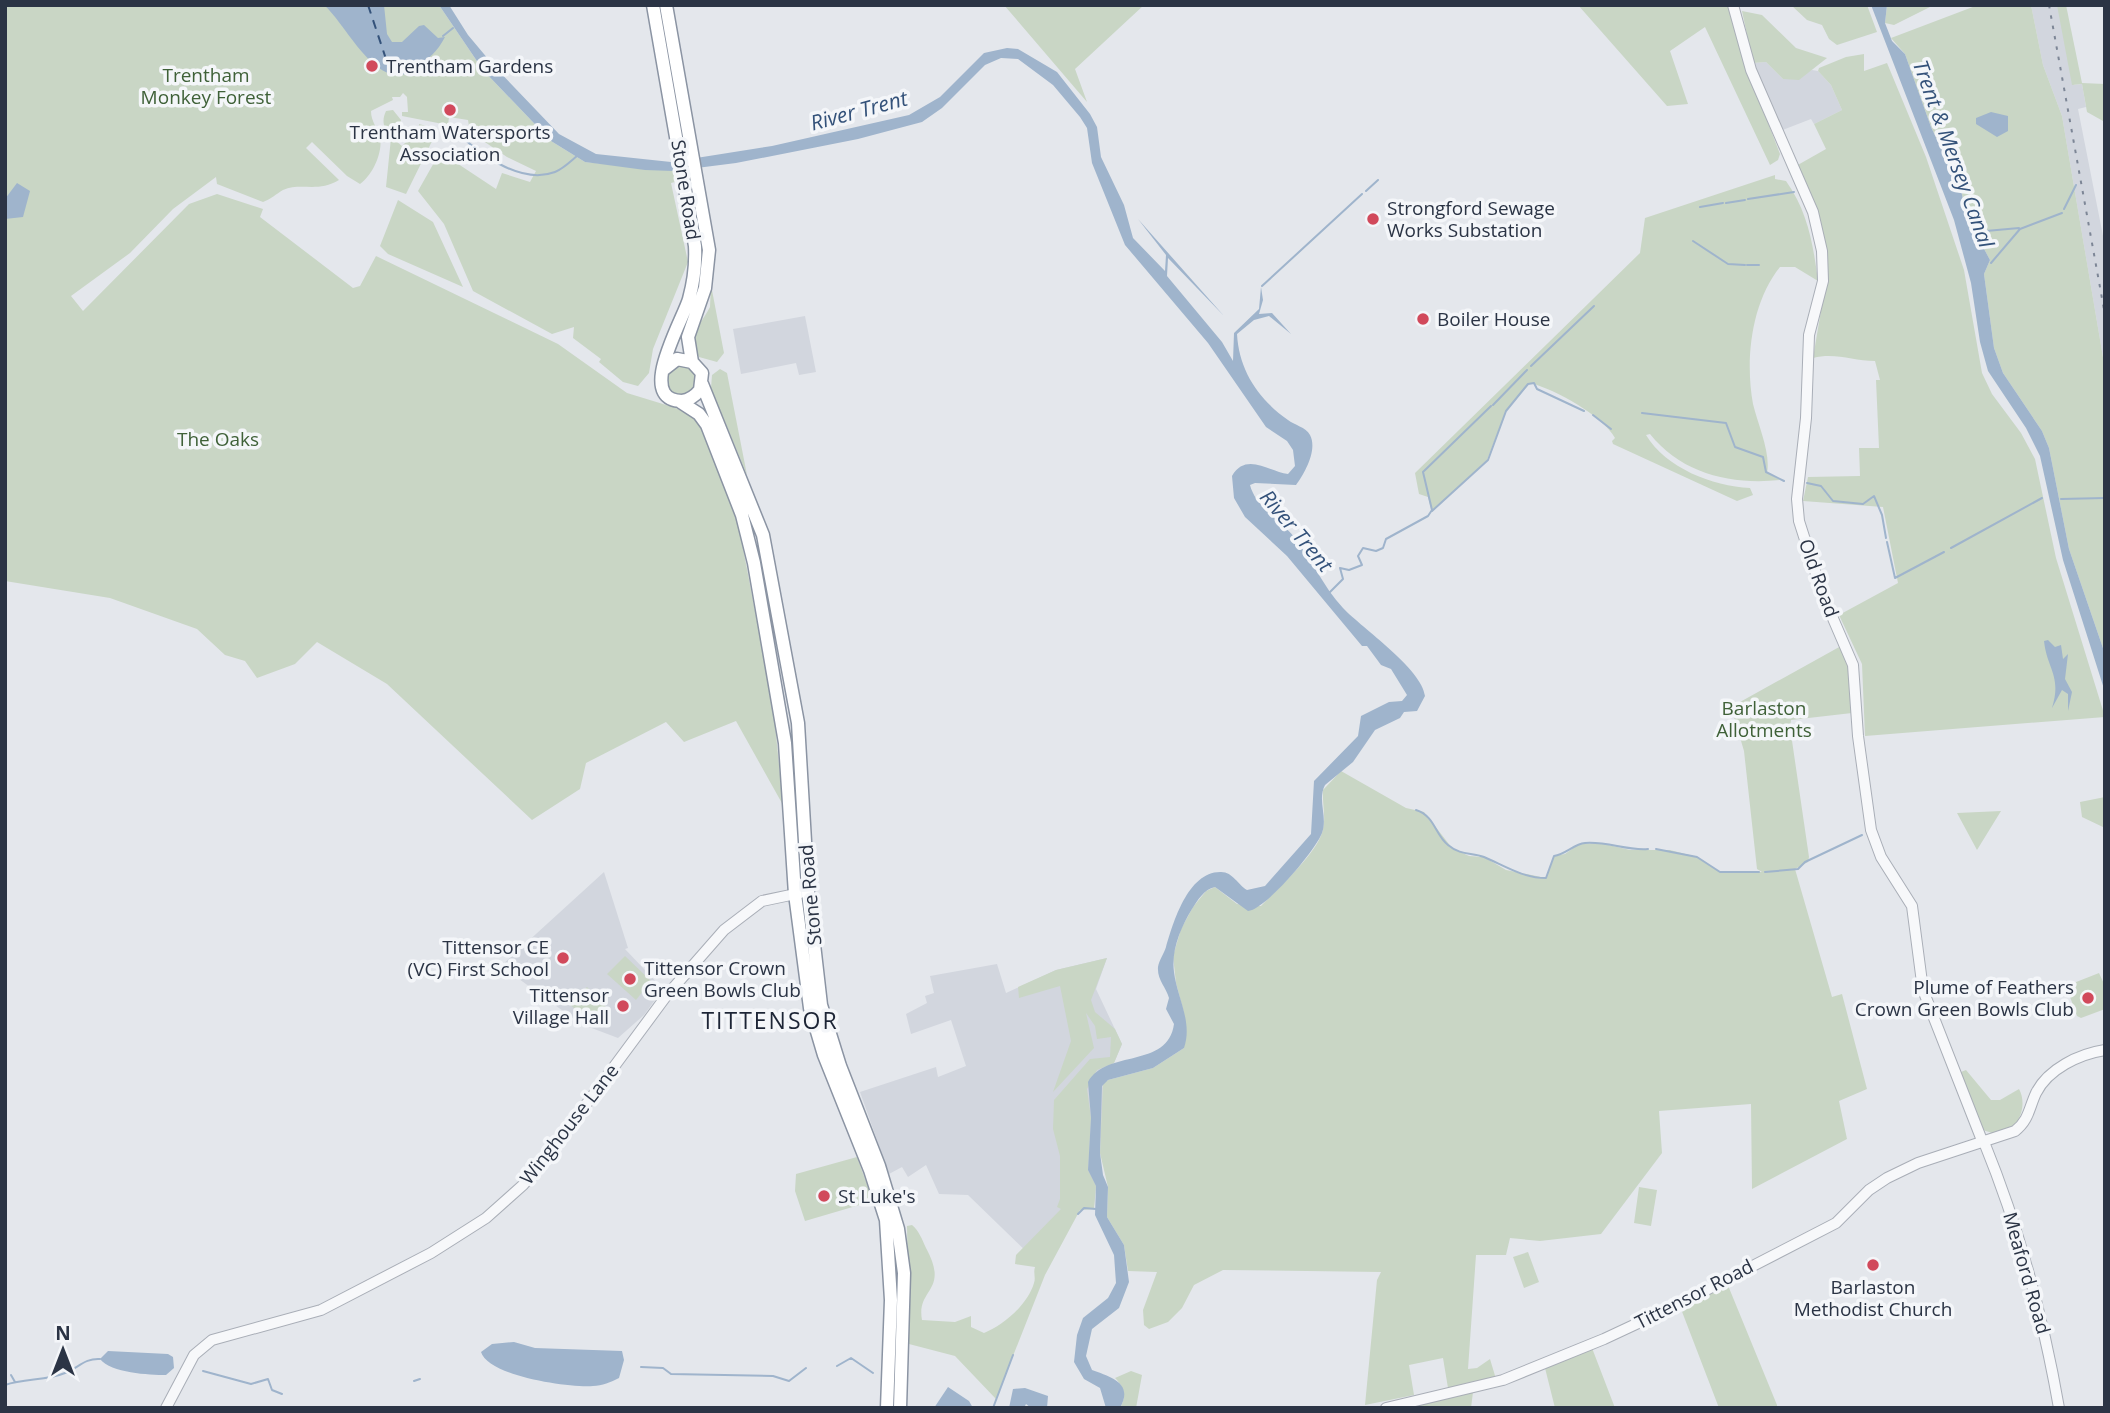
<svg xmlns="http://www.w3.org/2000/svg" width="2110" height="1413" font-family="'Open Sans',sans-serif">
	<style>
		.built { fill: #d2d6de }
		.green { fill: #c9d6c5 }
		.water { fill: #9fb4cc }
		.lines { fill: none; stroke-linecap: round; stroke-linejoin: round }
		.stream { stroke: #9fb4cc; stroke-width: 2 }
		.ferry { stroke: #34527a; stroke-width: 2; stroke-dasharray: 9 7; stroke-linecap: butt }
		.tertiary-casing { stroke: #a9aeb7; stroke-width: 12 }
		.trunk-casing { stroke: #8b94a3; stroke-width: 15 }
		.tertiary { stroke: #f7f8fa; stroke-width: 10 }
		.trunk { stroke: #fff; stroke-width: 12 }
		.rail { stroke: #7d8696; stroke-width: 2; stroke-dasharray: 3.5 7; stroke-linecap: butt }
		.poi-dot { fill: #d1495b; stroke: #f4f6f9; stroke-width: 2.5 }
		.labels { text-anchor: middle; stroke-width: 7; stroke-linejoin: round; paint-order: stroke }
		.poi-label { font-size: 19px; fill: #2b3445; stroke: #f4f6f9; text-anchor: start }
		.park-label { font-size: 19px; fill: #3f6138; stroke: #f4f6f9 }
		.street-label { font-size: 19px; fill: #2b3445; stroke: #f4f6f9 }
		.water-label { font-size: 21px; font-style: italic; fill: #34527a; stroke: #f4f6f9 }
		.quarter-label { font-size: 23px; letter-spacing: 2px; fill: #1d2536; stroke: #f4f6f9 }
	</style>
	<rect width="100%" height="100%" fill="#e4e7ec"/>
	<path class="built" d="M2031,5H2061L2074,85L2082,84L2086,107L2078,109L2105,246V369L2062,116L2043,65Z
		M1766,62L1783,79L1812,70L1818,71L1831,85L1842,110L1814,124L1811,119L1780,131L1753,63Z
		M805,316L816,372L799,375L796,363L741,374L733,329Z
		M604,872L628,948L625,949L663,989L644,1015L618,1038L581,1024L501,966Z
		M1107,958L1096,989L1122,1044L1114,1063L1108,1067L1094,1206H1080L1037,1262L968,1195L939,1194L926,1165L908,1177L902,1167L889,1174L860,1092L936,1067L938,1077L966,1066L951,1020L911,1034L906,1014L927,1003L925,996L934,993L930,976L997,964L1006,993L1056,970Z"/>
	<path class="green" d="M5,5H439L483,70L551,141L585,162L677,171L679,181L671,183L688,262L653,349L649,373L638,386L623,382L599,362L601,359L573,338L574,327L552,334L473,291L444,224L418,191L440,152L496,189L502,173L530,182L536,171L507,157L470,132L468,120L449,117L448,125L402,116V112H408L407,97L403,93L400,97H392L393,100L371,111C371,122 378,128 380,138C383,153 372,176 360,184L347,176L312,142L306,148L339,180C318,193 301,182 283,190C276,194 271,199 263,202L217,184L216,177L173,209L130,253L71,296L83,311L189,204L217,194L263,209L260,217L353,288L360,286L376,256L558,344L627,393L676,408L699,421L706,434L738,522L773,705L783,805L736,721L684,742L666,722L586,763L580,789L532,820L387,684L317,642L295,664L257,678L245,661L225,655L197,629L110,598L5,581Z
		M1004,5H1144L1075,69L1087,102Z
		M1578,5H1730L1748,71L1780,154L1778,160L1770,165L1705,27L1670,51L1688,104L1667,106Z
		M1791,5H1867L1877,32L1837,45L1829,39L1822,25L1807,20Z
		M1887,5H1934L1894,25L1885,23Z
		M1978,5H2031L2043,65L2062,116L2105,369V654L2069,549L2049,448L2042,431L2003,373L1994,348L1984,274L1990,260L1975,232L1969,228L1961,190L1931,127L1905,54L1891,38Z
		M2057,5H2066L2082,83L2105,84L2103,121L2087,112L2082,84L2072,85Z
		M1742,11L1762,15L1796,48L1827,58L1799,80L1783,79L1766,62L1753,63Z
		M1864,54V71L1887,63L1926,157L1964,270L1982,373L1992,394L2021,433L2035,459L2056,558L2105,717L1865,736L1862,664L1839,615L1898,583L1883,507L1803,501L1808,477L1860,476L1859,448H1879L1876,380H1880L1875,361C1853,361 1835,352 1813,358L1825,287V259L1796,166L1826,149L1814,124L1842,110L1831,85L1818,71L1819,68L1846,57Z
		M393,110L401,120L396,141L402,146L408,140L421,142L419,124L438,129L406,194L386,187L391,138C384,128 381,122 386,111Z
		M1775,175V179L1786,181C1808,212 1813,244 1818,281L1795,267H1780C1751,303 1745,360 1753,404C1758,425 1771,453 1767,473L1780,480C1731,485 1682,474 1650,434L1646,435C1666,468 1712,486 1750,488L1753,495L1737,501L1613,444L1612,441L1615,438C1603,416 1555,389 1530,383L1506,411L1487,460L1432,512L1428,497L1419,494L1415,473L1640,253L1645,218Z
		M398,200L433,222L463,287L388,254L380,246Z
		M711,285L724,353L717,362L699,357C686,335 702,323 710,307Z
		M666 380a15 15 0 1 1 30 0a15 15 0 1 1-30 0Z
		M720,369L727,373L747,475L711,388L712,375Z
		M1841,646L1848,662L1852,713L1791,720L1790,727L1809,857L1808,862L1795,869L1832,997L1842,994L1867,1089L1839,1101L1847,1139L1752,1189L1751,1104L1659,1111L1662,1153L1601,1234L1540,1241L1510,1238L1506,1255H1476L1468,1369L1477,1368L1490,1359L1496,1379L1448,1388L1443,1358L1409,1365L1414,1395L1365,1405L1377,1280L1381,1272L1223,1270L1194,1285L1182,1308L1168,1322L1149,1329L1144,1325L1143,1310L1157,1272L1128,1271L1124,1245L1107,1217L1108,1187L1100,1153L1103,1083L1108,1080L1153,1068L1184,1048V1013L1176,983L1173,956L1181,929L1193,907L1206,891L1215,887L1237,904L1261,906C1278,888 1319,852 1323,829C1326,815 1322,803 1323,790L1341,771L1406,808L1424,812L1452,848L1469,856L1484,857L1506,870L1546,878L1554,856L1565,854L1579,844L1600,843L1630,850H1670L1697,857L1720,872H1762L1757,869L1744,751L1731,707Z
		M2105,797V828L2082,817L2080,802Z
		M2001,811L1977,850L1957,813Z
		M625,956L651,981L636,1000L607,974Z
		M1107,958L1091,1000L1095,1012L1115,1029L1122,1044L1114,1063L1097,1070L1087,1089L1091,1118L1088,1170L1096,1186L1094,1209L1080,1210L1045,1275L996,1399L955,1356L909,1344L907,1226L912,1225C919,1231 922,1239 926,1248C950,1292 916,1288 922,1320L955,1322L971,1316V1327L984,1333C1004,1325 1028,1304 1034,1283C1036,1277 1033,1273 1035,1267L1015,1264L1016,1255L1061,1209L1057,1207L1060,1199V1156L1053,1129L1054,1100L1090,1059L1110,1057L1111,1037L1097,1039L1095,1026L1086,1013L1094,1048L1053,1092L1071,1041L1060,986L1019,998L1018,987L1056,970Z
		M2099,973L2105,986V1009L2081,1018L2077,1016L2066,986Z
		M587,987L606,1007L594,1019L580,1013L569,1004Z
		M1966,1070L1991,1100H2000L2019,1089C2029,1107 2017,1136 1992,1133C1988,1132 1985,1130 1981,1130L1961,1072Z
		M857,1157L873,1201L805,1221L795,1191L796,1174Z
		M1639,1187L1657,1190L1651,1226L1634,1223Z
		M1528,1252L1539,1282L1524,1288L1513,1257Z
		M1727,1283L1777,1405V1408H1719L1681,1309Z
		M1592,1348L1615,1408H1555L1545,1368Z
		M1131,1371L1142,1375L1136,1408H1120C1127,1396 1124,1387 1115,1378Z
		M1473,1392L1471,1408H1405Z"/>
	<path class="water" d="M324,5H384L387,34L392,42H402L419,26L424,25L438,38L445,37C437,52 429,59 415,67C412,68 411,72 408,73C374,87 346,24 324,5Z
		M439,5H449L468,35L494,66L559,134L596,154L671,162L772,146L909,115L940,97L984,53L1007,48L1018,49L1057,72L1090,114L1097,127L1101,157L1124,205L1133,238L1165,271L1166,255L1138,219L1224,316L1168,258L1167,276L1222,342L1233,361L1234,333L1259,309L1261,287L1263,300L1259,314L1272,313L1291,334L1269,316L1254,320L1237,334C1239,370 1258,399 1288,420C1294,425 1306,427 1310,435C1318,450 1304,474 1296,485L1255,483L1250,485C1256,508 1281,520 1294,537C1312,559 1323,587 1343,608C1363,629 1422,669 1425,696L1417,711L1404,712L1400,718L1375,730L1353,762L1325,785C1317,800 1328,817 1322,833C1315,851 1266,909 1248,911L1215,887C1204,889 1198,900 1192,909C1181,927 1171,950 1174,972C1177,997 1193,1022 1184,1048L1153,1068L1108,1080L1102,1086L1100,1153L1103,1175L1108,1187L1107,1217L1124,1245L1129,1282L1119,1308L1092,1329L1086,1356L1092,1370C1111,1377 1134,1383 1120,1408H1106L1100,1388L1084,1379L1074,1362L1077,1335L1083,1318L1108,1298L1116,1283L1114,1255L1095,1215L1096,1186L1088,1170L1091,1118L1088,1082C1106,1049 1168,1069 1174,1024L1166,1009L1169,998C1166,987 1157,980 1158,967C1159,960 1164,954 1166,947C1173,923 1188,871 1221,872C1233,872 1238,885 1247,890L1265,886L1311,834L1314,781L1358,736L1361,716L1389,702L1402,701L1407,695L1391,669L1381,665L1367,646H1362L1287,556L1245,517L1234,498L1232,476C1246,452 1268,471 1288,474L1295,466L1293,450L1287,441L1266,427L1208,343L1125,245L1092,163L1087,128L1080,117L1053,85L1018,59L1001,58L985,65L942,108L922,122L858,139L736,163L673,171L645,170L585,162L551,141L483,70Z
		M1871,5H1887L1885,23L1892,41L1905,54L1931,127L1961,190L1969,228L1975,232L1990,260L1984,274L1994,348L2003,373L2042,431L2049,448L2069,549L2105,654V692L2063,560L2040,456L2026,428L1988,371L1980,342L1971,283L1954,220Z
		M1991,112L2008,116V131L1997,137L1976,124V118Z
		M17,183L30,191L23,217L5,219V199Z
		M2048,640L2055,647L2061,645L2063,659L2068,654L2065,679L2072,692L2068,711V694L2062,690L2052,708C2062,676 2047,669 2044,641Z
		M514,1342L535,1348L622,1351L624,1360L619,1378C611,1382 602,1386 593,1386C569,1388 488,1376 481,1352L492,1344Z
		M108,1351L168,1354L173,1357L174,1368L166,1375C149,1375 111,1373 100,1359Z
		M948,1387L969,1401L973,1408H934Z
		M1025,1388L1048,1396L1047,1408H1031L1026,1404L1024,1408H1009L1013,1389Z"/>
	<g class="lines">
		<path class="stream" d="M443,36L453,28
			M451,128C476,150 518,186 555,172C563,169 571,161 577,156
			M1366,191L1378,180
			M1748,199L1794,192
			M1726,203L1745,200
			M1700,207L1723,203
			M2064,209L2076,185
			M1975,232L2019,228
			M1693,241L1728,264L1745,265
			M1991,263L2020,229L2062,213
			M1747,265H1759
			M1262,286L1362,194
			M1531,366L1594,306
			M1493,405L1527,370
			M1642,413L1726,423L1735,447L1763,457L1766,472L1784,481
			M1593,415L1611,429
			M1807,483L1821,486L1833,501L1863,504L1874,496L1882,515L1886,538
			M2061,499L2105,498
			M1432,511L1488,460L1506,411L1528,384L1534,383L1537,389L1584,411
			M1887,542L1895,578L1944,552
			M1951,548L2042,498
			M1330,592L1343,579L1340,568L1349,570L1362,565L1358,556L1363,548L1376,551L1383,548L1386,539L1428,516L1432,510L1423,472L1491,406
			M1416,810C1435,816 1435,835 1448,845C1461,856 1472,852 1484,857C1505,866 1523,878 1546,878L1554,856C1566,854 1574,844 1585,843C1607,841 1627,851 1648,849
			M1656,849L1697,857L1720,872H1759
			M1765,872L1798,869L1805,862L1862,835
			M1078,1214L1084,1208L1096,1209
			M837,1366L851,1358L873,1373
			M641,1367L663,1368L671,1374L773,1376L789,1381L806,1368
			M203,1371L251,1384L268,1379L272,1390L282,1394
			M11,1375L15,1382
			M414,1381L420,1379
			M5,1385C25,1378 46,1381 65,1373C78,1368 85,1358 100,1359
			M993,1408L1013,1355"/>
		<path class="ferry" d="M368,5L390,71"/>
		<defs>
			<path id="tertiary" d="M1733,5L1751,70L1813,212L1822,251L1823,281L1809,335L1806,418L1797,499L1799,521L1822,593L1853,665L1858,736L1871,830L1881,857L1912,906L1923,990L1983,1143
				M1984,1142C2019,1228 2043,1316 2059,1408
				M166,1408L194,1355L212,1340L321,1310L431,1253L486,1218L523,1185L548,1156L667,995L724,930L762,901L800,893
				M1386,1408L1503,1380L1604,1339L1681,1303L1836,1223L1869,1190L1887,1178L1918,1163L2015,1131C2029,1120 2029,1108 2036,1093C2048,1069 2079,1054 2105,1050"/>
			<path id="trunk" d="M653,5L695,246C696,265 694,281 689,299C684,318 634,401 682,401C690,400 695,396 700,390L702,373L692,362L677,359L663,370
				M666,5L709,250L705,288L688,337L692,362
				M702,384L763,535L798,723L808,892L821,1005L840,1066L879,1166L898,1229L904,1273L900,1408
				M679,401L699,414L707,425L742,515L754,563L785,743L795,894L810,1008L824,1055L870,1170L886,1220L891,1300L887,1408"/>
		</defs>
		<use href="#tertiary" class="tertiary-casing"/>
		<use href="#trunk" class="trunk-casing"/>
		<use href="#tertiary" class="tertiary"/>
		<use href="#trunk" class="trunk"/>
		<path class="rail" d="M2049,5L2105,315"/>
	</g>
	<g class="poi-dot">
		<circle cx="372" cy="66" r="7"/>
		<circle cx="450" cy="110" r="7"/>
		<circle cx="1373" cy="219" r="7"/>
		<circle cx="1423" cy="319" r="7"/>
		<circle cx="563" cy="958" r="7"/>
		<circle cx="630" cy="979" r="7"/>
		<circle cx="2088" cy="998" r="7"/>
		<circle cx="623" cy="1006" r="7"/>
		<circle cx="824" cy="1196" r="7"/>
		<circle cx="1873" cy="1265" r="7"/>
	</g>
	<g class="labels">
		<g class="poi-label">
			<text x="386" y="73">Trentham Gardens</text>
			<text x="450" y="139" text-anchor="middle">Trentham Watersports<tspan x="450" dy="22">Association</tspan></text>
			<text x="1387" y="215">Strongford Sewage<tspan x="1387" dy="22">Works Substation</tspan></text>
			<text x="1437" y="326">Boiler House</text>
			<text x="549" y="954" text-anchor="end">Tittensor CE<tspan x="549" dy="22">(VC) First School</tspan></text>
			<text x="644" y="975">Tittensor Crown<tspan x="644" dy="22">Green Bowls Club</tspan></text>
			<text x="2074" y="994" text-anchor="end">Plume of Feathers<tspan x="2074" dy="22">Crown Green Bowls Club</tspan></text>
			<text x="609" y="1002" text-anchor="end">Tittensor<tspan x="609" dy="22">Village Hall</tspan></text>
			<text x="838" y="1203">St Luke's</text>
			<text x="1873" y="1294" text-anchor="middle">Barlaston<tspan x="1873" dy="22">Methodist Church</tspan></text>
		</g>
		<g class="park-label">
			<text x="206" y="82">Trentham<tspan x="206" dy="22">Monkey Forest</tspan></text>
			<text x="218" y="446">The Oaks</text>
			<text x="1764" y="715">Barlaston<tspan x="1764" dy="22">Allotments</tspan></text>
		</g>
		<g class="street-label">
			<text transform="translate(686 190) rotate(81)" y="7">Stone Road</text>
			<text transform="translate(1819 578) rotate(70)" y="7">Old Road</text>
			<text transform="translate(810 895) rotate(-95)" y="7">Stone Road</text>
			<text transform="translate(569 1124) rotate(-52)" y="7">Winghouse Lane</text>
			<text transform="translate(2027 1273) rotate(74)" y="7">Meaford Road</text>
			<text transform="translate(1694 1294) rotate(-27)" y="7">Tittensor Road</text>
		</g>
		<g class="water-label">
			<text transform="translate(859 111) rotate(-15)" y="7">River Trent</text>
			<text transform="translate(1953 154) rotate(70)" y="7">Trent &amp; Mersey Canal</text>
			<text transform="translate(1296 531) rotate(50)" y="7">River Trent</text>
		</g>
		<g class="quarter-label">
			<text x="770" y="1029">TITTENSOR</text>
		</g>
	</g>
	<rect width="2110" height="1413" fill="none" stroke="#2b3445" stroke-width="14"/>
	<g transform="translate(63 1350)" stroke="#f4f6f9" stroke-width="5" paint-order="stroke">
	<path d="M0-5L12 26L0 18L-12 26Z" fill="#2b3445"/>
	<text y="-10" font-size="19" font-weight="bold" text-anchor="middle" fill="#2b3445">N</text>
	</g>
</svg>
